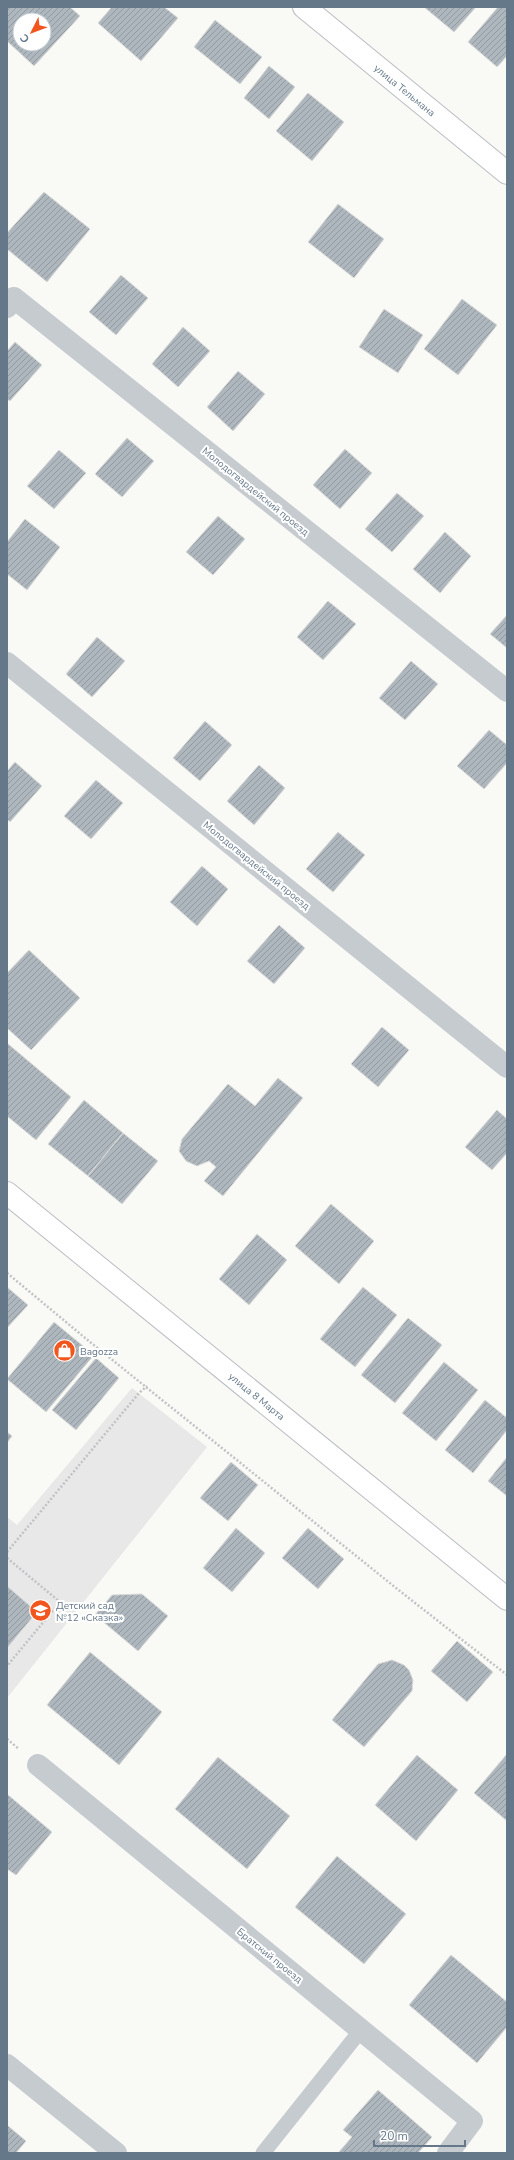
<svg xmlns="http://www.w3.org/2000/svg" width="514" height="2160" font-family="'Nunito Sans',sans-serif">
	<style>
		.built { fill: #e7e8e7 }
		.building { fill: url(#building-hatch); stroke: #dbdbd8; fill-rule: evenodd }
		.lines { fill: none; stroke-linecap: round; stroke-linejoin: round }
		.secondary-casing { stroke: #b8bec3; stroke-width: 24 }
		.path { stroke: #c0c3c5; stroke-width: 2.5; stroke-dasharray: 2 2; stroke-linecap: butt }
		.lane { stroke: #c6cbcf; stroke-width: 15 }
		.street { stroke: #c6cbcf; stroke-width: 22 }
		.secondary { stroke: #fff; stroke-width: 22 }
		.labels { text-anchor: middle; stroke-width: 4; stroke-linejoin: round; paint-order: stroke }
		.street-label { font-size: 10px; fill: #65788a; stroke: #fff }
		.poi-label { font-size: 10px; fill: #65788a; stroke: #fff; text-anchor: start }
	</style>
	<defs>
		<pattern id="building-hatch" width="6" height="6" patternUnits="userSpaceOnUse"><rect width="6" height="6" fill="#afb7be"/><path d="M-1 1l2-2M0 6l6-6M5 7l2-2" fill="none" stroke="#929aa0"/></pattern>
	</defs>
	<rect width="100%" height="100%" fill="#f9f9f6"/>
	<path class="built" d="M132,1388L207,1447L7,1698V1517L17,1525Z"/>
	<path class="building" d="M7,7H70L80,16L34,66L7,41ZM20,20H44V44H20Z
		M112,7H164L178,18L141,61L98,23Z
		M424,7H476L454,32Z
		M498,7H507V56L497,67L468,42Z
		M215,20L262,57L240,84L194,47Z
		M269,66L295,87L269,119L244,98Z
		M308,93L344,122L312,161L276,131Z
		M44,192L90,229L47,282L7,249V233Z
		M338,204L384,239L354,278L308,242Z
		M121,275L148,298L116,335L89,312Z
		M462,299L497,325L458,375L424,349Z
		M384,309L423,335L398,373L359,347Z
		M183,327L210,351L178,387L152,364Z
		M15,342L42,365L10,401L7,399V351Z
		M238,371L265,394L233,431L207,407Z
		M127,438L154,461L122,497L95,474Z
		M345,449L372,473L340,509L313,485Z
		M59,450L86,473L54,509L27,486Z
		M397,493L424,516L392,552L365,529Z
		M218,516L245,539L213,575L186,552Z
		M25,519L60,547L27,590L7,574V542Z
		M445,532L471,556L440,593L413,569Z
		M328,601L356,624L323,660L297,637Z
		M507,615V648L490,634Z
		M97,637L125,661L92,697L66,674Z
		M411,661L438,684L405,720L379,698Z
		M205,721L232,745L200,781L173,758Z
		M489,730L507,745V763L484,789L457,766Z
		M15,762L42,786L10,822L7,819V771Z
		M259,765L285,788L254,825L227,801Z
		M96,780L123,803L91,839L64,816Z
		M338,832L365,855L333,892L306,869Z
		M202,866L228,889L197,926L170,902Z
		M279,925L305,948L274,984L247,961Z
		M29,950L80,998L31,1050L7,1028V973Z
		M382,1027L409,1050L378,1087L351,1064Z
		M7,1043L71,1097L36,1140L7,1116Z
		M278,1078L303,1098L223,1196L204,1181L216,1167L209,1161L197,1166L186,1161L179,1151L182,1139L228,1084L255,1106Z
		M84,1100L123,1133L88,1176L48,1144Z
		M497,1110L507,1119V1153L492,1170L465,1147Z
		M123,1133L158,1161L122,1204L88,1176Z
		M331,1204L374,1241L339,1284L295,1246Z
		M257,1234L287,1260L249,1305L219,1279Z
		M7,1287L28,1305L7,1328Z
		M363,1287L397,1315L355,1367L320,1339Z
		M408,1318L442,1345L395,1403L361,1375Z
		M54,1322L94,1355L46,1412L7,1379Z
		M96,1358L119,1378L76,1430L52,1410Z
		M444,1362L478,1390L436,1441L402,1413Z
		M485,1400L507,1418V1430L473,1473L445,1450Z
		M7,1432L12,1436L7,1443Z
		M507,1457V1496L488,1481Z
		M231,1462L258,1485L228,1521L200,1498Z
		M236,1528L265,1553L232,1592L203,1568Z
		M308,1528L344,1559L318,1589L282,1558Z
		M7,1586L37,1612L7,1648Z
		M142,1594L168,1616L138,1651L95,1615L112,1595Z
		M457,1641L493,1672L467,1702L431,1671Z
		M90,1652L162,1712L119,1765L47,1705Z
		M392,1660L404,1665L409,1670L413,1680L412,1691L364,1747L332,1720L378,1664Z
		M507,1754V1821L474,1793Z
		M417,1755L458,1790L416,1841L375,1805Z
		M218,1757L290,1816L247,1869L175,1809Z
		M7,1794L52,1832L16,1875L7,1869Z
		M337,1856L406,1914L364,1964L295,1907Z
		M451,1955L507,2002V2027L477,2063L409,2005Z
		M378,2090L432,2137L418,2153H338L352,2137L343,2130Z
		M7,2125L26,2141L16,2153H7Z"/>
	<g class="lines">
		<defs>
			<path id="secondary" d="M304,7L507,173
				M7,1193L507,1599"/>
		</defs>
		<use href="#secondary" class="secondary-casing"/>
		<path class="path" d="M7,1273L90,1342L396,1588L507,1675
			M7,1552L139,1393L147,1386
			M7,1558L60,1602L7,1666
			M7,1739L19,1749"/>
		<path class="lane" d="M263,2153L361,2030"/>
		<path class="street" d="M7,307L14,298L507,691
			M7,663L507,1067
			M38,1765L472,2121L448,2153
			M7,2065L116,2153"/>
		<use href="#secondary" class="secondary"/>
	</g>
	<defs>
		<symbol id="shop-disc" viewBox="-11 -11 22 22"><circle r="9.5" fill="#f1561e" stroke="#fff"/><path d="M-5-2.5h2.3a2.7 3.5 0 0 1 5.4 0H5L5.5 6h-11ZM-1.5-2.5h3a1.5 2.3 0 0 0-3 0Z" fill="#fff"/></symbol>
		<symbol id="school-disc" viewBox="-11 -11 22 22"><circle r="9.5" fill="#f1561e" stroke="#fff"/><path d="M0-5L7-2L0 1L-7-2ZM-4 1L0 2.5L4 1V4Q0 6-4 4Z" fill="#fff"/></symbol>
	</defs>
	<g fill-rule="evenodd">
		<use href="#shop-disc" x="52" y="1338" width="25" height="25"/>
		<use href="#school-disc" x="28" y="1598" width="25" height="25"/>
	</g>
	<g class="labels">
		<g class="street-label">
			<text transform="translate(405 90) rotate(39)" y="4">улица Тельмана</text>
			<text transform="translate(256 491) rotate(39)" y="4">Молодогвардейский проезд</text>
			<text transform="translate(257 865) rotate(39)" y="4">Молодогвардейский проезд</text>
			<text transform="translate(257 1396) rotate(39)" y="4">улица 8 Марта</text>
			<text transform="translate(270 1955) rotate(39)" y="4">Братский проезд</text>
		</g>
		<g class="poi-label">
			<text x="80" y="1355">Bagozza</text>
			<text x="56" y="1609">Детский сад<tspan x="56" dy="12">№12 «Сказка»</tspan></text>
		</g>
	</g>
	<rect width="514" height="2160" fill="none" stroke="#65788a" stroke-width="16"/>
	<g transform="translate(32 32) rotate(228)"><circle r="19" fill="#ffffff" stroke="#c1c9d0"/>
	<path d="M0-3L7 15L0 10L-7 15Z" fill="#f1561e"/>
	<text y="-6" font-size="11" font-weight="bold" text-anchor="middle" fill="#65788a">С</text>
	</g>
	<path d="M374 2140v6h91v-6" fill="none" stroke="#65788a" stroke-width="2"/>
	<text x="380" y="2140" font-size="12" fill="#65788a" stroke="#ffffff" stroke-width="3" paint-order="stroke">20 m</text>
</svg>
